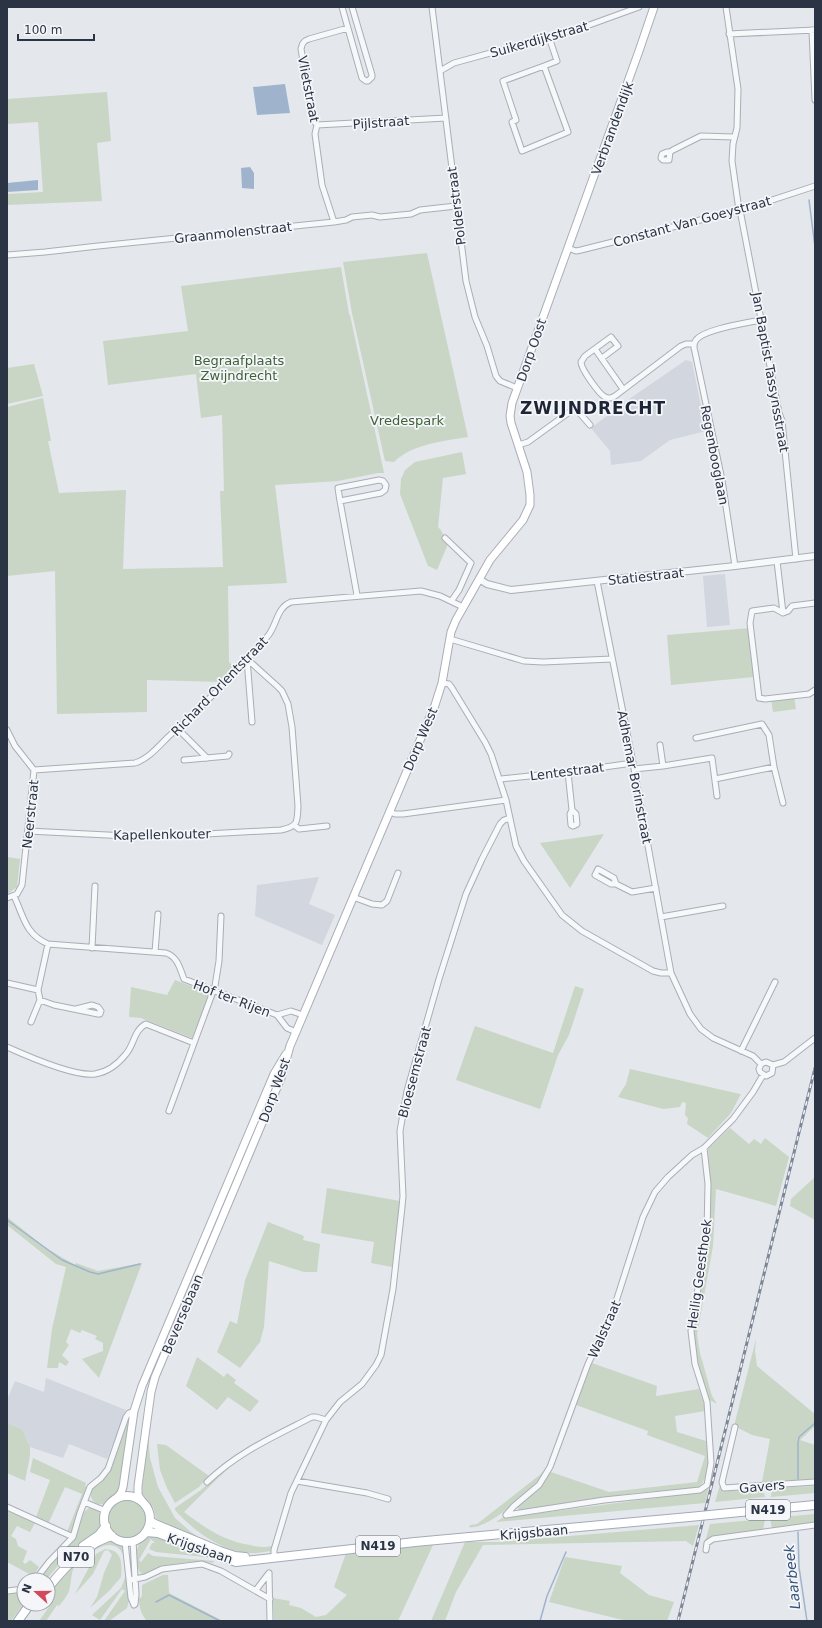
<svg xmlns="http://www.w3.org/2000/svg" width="822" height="1628" font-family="'DejaVu Sans',sans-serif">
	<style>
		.built { fill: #d2d6de }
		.green { fill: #c9d6c5 }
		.water { fill: #9fb4cc }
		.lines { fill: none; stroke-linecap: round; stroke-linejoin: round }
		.stream { stroke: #9fb4cc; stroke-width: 1.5 }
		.minor-casing { stroke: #a9aeb7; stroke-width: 7 }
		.tertiary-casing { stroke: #a9aeb7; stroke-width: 8 }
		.secondary-casing { stroke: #a9aeb7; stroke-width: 9 }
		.primary-casing { stroke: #a3abb8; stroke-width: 10 }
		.minor { stroke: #f7f8fa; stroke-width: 5 }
		.tertiary { stroke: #f7f8fa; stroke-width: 6 }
		.secondary { stroke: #fff; stroke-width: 7 }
		.primary { stroke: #fff; stroke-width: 8 }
		.rail-casing { stroke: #7d8696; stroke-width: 3 }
		.rail { stroke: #f4f6f9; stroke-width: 1.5; stroke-dasharray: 4.5; stroke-linecap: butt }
		.primary-bridge-casing { stroke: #a3abb8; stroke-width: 10; stroke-linecap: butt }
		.primary-bridge { stroke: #fff; stroke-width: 8 }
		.labels { text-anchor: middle; stroke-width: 3.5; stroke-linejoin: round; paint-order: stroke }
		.shield { fill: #f4f6f9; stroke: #676e7b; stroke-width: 1 }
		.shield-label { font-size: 12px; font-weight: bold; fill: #2b3445 }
		.street-label { font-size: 13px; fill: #2b3445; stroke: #f4f6f9 }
		.park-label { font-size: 13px; fill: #3f6138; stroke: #f4f6f9 }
		.water-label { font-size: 14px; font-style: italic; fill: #34527a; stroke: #f4f6f9 }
		.district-label { font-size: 17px; font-weight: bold; letter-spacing: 1px; fill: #1d2536; stroke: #f4f6f9 }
	</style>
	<rect width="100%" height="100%" fill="#e4e7ec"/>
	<path class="built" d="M686,360L692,362L706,431L670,440L641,461L611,465L610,451L591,428L632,397Z
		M725,574L730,625L707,627L703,576Z
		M319,877L309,904L335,915L322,945L255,916L257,885Z
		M46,1378L126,1410L107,1459L69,1444L63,1458L30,1447L22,1429L7,1423V1400L15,1381L44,1392Z"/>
	<path class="green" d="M107,92L111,141L97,143L102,201L7,205V194L43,192L38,122L7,124V99Z
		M427,253L468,437C444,441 412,444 394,462L385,461L352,313L343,262Z
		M341,267L349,314L350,315L384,473H378L338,481L275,485L287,583L228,586L229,662L235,668L222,682L147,680V712L57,714L55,571L7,576V407L43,398L51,441H48L59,493L126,490L123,569L223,567L220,491H224L222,415L201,418L196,374L108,385L103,341L188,331L181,286Z
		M34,364L43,396L7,404V368Z
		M462,452L466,474L443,478L438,527C444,532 443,538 448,544L437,570L428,566L400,494L401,479L405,470L415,462Z
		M750,628L754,677L671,685L667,635Z
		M794,696L796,709L773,712L771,699Z
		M604,834L570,888L540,843Z
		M7,857L20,859L17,887L7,894Z
		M175,980L210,993L192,1038L141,1018L129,1017L131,987L167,995Z
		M575,986L584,989L569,1035L558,1055L540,1109L456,1080L475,1026L553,1053Z
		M630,1069L740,1094H741L731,1113L708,1138L687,1124L688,1118L685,1115L686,1103L682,1102L680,1107L663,1109L618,1097L626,1084Z
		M730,1128L749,1144L754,1139L761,1144L765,1138L789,1157L776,1206L716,1189L713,1246L697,1335L700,1353L712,1396L717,1404L708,1399C703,1379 695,1358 694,1337C693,1316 702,1294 704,1274C710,1230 711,1193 708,1149Z
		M815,1177V1220L790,1206L791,1199Z
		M327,1188L400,1201L392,1267L371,1263L374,1242L321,1233Z
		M7,1217L46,1248L75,1265L76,1263L98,1271L142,1263L99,1378L82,1359L103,1351V1343L95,1339L97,1336L82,1330L80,1333L71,1329L66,1342L69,1345L62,1355L69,1362L66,1366L59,1362L58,1368H47L52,1329L66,1267L56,1264L7,1225Z
		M268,1222L304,1236L303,1240L320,1244L317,1272H304L269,1261L264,1327L260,1342L240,1368L217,1352L230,1321L237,1324L245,1280Z
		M756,1339L755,1351L757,1366L815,1414V1426L800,1440L815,1445V1479L762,1482L770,1439L752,1435L734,1426Z
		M197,1357L224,1377L227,1373L236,1380L234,1383L259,1401L250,1412L228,1397L217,1410L186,1386Z
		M592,1363L657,1386L656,1396L699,1389L704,1404L705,1411L675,1416L677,1432L706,1441C708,1456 711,1475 699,1487L694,1488L634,1493L519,1511L517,1506L519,1504L541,1486L551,1472L609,1492L697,1482L705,1456L647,1435L648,1431L576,1405Z
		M130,1417L122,1484L116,1495L105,1504H98L93,1501L91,1497V1491L95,1485L109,1474Z
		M7,1423L22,1429L30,1447V1456L25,1481L7,1473Z
		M148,1434L150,1458L158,1487L175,1518L191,1532L203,1540L157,1522L153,1507L142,1493Z
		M157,1444L166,1445L209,1476L199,1487L175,1503L167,1488L160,1470Z
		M33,1458L86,1483L85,1486L88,1488L72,1531L70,1532H67L82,1494L65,1487L48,1524L36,1517L50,1480L30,1472Z
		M240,1458L217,1479L184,1512C205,1528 224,1541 250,1545C256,1547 265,1548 271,1546L272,1547V1551C263,1552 255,1554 247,1553C218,1549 194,1531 175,1510V1508L201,1490L225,1467Z
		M546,1468V1471C536,1486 488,1531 469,1527L470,1525L477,1524L541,1474Z
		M720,1485L722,1490L727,1491L763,1490L765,1497L715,1502Z
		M709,1486L705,1503L496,1522L502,1518L694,1493L701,1492Z
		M815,1486V1493L771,1497L772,1488Z
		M108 1519a19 19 0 1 1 38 0a19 19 0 1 1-38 0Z
		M89,1508C101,1508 104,1519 101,1529L67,1555L46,1580H37L45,1570L75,1540L84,1512Z
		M7,1511L35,1523L30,1532L17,1526L11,1536L16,1539L18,1546L27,1551L23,1562L25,1564L30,1560L39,1567L33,1576L7,1562Z
		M815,1514V1522L772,1529L770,1518Z
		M765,1519L763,1530L712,1537L708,1539L705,1550L703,1549L710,1524Z
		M699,1525L693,1546L686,1541L483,1545L456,1592L445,1621H431L465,1542H498Z
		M151,1536L160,1537L215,1558L156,1552L149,1549L152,1543H155L151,1539L139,1560L141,1562L148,1553L153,1556L214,1561L213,1563C196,1560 179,1563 162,1566C155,1568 150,1574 142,1574C135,1569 135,1549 140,1543C142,1540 147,1538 151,1536Z
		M111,1540L115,1541L124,1547L125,1559C118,1537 100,1545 88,1555C83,1558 79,1560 76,1564C70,1572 72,1582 69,1591C67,1597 62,1602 59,1606L57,1605L46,1621H39L49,1607L47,1606C50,1600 50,1594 52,1588C59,1573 95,1544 111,1540Z
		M433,1545L398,1621H274L273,1598L290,1601L289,1605L301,1608L316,1617L326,1615L347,1595L334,1587L346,1553Z
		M105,1549C123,1550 122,1564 121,1577L110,1590L90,1608L97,1597L104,1573L112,1555L108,1550L104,1551L93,1574L75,1594L96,1554Z
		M565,1557L622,1566L620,1573L649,1595L674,1602L667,1621H627L549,1602Z
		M126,1575H127L130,1597L127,1608L109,1621H104L125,1591L122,1589L100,1620L92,1615L121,1588Z
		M163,1575H168L169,1593L223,1621L146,1620C141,1613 139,1607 139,1599L142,1596V1585Z
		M24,1592V1603L11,1621H7V1593Z"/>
	<path class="water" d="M285,84L290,113L257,115L253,87Z
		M241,168L250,167L254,173V189L242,188Z
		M38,180V190L7,192V183Z"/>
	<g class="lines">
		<path class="stream" d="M809,200L815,247
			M7,1220L62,1260L90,1272L98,1274L140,1264
			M798,1479V1443L799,1437L815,1423
			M798,1532L799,1567L807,1621
			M156,1602L169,1595L220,1621
			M540,1621L547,1596L566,1552"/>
		<defs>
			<path id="minor" d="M342,7L362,78L366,81H368L372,77V75L352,7
				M432,7L466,281L475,317L487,346L496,376L500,381L517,388
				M726,7L738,89L737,128L733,144L732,161L739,210
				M812,30L815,100
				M729,34L815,30
				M544,66L503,81L516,120L512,122L522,151L568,132L544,66L557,61L549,37
				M440,71L454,63L581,28L639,7
				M317,125L313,119L301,49C302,44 303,41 309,39L348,28
				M317,125L446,118
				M317,125L315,134L322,185L334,222
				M670,152H667L662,154L661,158L663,160H669L670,152L673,150L701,136L734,137
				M740,210L779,413L782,421L796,559
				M568,248L576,251L581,250L748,208L815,186
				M7,255L45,252L98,246L334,222L346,220L352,217L372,215L380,217L411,214L420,210L456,206
				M595,349L623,389
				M602,358L618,346L611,337L585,356L581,362C581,369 599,394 605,397C609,399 611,398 615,396L681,346L686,344H694
				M518,445L528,442L575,408L590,425
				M340,501L381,493L385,490L386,485L383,481L379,480L338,488L340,501L357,595
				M445,538L471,563L459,590L452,600
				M777,561L783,613L774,608L752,611L750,623L759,698L765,699L809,694L815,690
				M735,566L722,480L695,352C694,349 693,344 696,340C704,329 747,323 761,320
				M597,581L633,763L671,973L690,1014L701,1029L713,1038L753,1056L761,1064
				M783,613L788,611L792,606L815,603
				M450,639L524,661L543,662L612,659
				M247,659L252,722
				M442,683L449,684L452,688L485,742L491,754L506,800L516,846L524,861L562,915L582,931L653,971L661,973H671
				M178,729L207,758
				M7,730L15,746L34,770L22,885L17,894L7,898
				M696,738L762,724L769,735L774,767L783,803
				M660,745L663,766
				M184,760L228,756L229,754
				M634,769L663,766L712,758L717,796
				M34,770L135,763C148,759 158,747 168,737C203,706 237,672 267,637C277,626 276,608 291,602L421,591L440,596L463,607
				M568,772L572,810L570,814L571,825L573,826L577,824L576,814L572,810
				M501,779L568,772L633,763
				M715,779L774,767
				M390,812L395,814H403L506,800
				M294,825L299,829L327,826
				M28,831L127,836L188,835L281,830C299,826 297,822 298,806L292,727L288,704L282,691L277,686L247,659
				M616,884H611L595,875L598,869L614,878L616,884L632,892L656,888
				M14,896C24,917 25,934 48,944L166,953C178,957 180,969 184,979L277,1015L291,1011L303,1015
				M353,897L372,904L382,905L387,901L398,873
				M661,917L723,906
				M92,948L95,886
				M155,952L158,914
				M7,983L38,990
				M40,1000L54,1005L98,1014H100L101,1011L98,1007L92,1005L76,1009
				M277,1015L287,1028L296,1032
				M31,1022L40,1000L38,990L48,944
				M7,1047C27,1056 74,1077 95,1074C108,1072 118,1064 126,1054C134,1045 134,1030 146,1024L194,1043
				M741,1051L775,982
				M761,1064L759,1069L760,1072L766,1076L772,1073L773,1065
				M761,1064L766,1062L773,1065
				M773,1065L784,1062L815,1038
				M169,1111L215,986L219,961L221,916
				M735,1427L722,1482L724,1488L815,1482
				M297,1481L367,1493L388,1499
				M207,1482C238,1452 275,1436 312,1417H316L326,1420
				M84,1502L106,1511
				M7,1507L73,1537
				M506,1515L604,1500L700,1490L707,1485L711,1463L707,1402L695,1364L691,1331L707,1233L708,1184L704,1148
				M506,1515L514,1506L539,1485L550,1467L588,1364L612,1314L643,1217L655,1192L668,1177L692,1155L704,1148L733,1119L753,1092L763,1075
				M133,1541L136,1595L135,1604
				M125,1542L131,1598L134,1605
				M706,1550L707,1543L713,1539L815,1525
				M274,1556V1550L291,1493L326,1420L340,1402L362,1384L376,1365L381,1355L393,1289L402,1207L403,1196L400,1131L407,1091L439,979L466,894L482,859L500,824L504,820L510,818
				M269,1573L270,1621
				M35,1580L49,1562L73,1537L80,1513L90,1487L101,1478L108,1469L126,1417L129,1413L134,1411
				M130,1580L145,1577L162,1569L202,1564L221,1571L270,1599
				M256,1590L269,1573
				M7,1591L24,1589"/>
			<path id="tertiary" d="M479,579L487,584L511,590L735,566L815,556"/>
			<path id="secondary" d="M116,1499L121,1493L123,1487L134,1411L142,1386L274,1074L286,1054
				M142,1501L138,1495V1486L151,1392L155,1377L281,1078L290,1046L296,1032L435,705L442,683L451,632L456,620L490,560L523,520L530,505V495L527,472L511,423L510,416L512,403L639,51L654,7"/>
			<path id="primary" d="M104 1519a23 23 0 1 1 46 0a23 23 0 1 1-46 0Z
				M720,1514L815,1505
				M150,1521L155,1524L220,1551L235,1556L245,1557
				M146,1532L158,1533L236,1562L415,1542L689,1517
				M83,1546L99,1535L106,1526
				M48,1588C63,1569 88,1542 112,1536
				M18,1621L30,1604"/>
		</defs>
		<use href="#minor" class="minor-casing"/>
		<use href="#tertiary" class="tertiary-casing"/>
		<use href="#secondary" class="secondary-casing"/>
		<use href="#primary" class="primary-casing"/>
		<use href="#minor" class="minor"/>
		<use href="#tertiary" class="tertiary"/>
		<use href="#secondary" class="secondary"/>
		<use href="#primary" class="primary"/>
		<defs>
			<path id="rail" d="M678,1621L815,1068"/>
		</defs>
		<use href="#rail" class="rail-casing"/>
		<use href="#rail" class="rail"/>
		<defs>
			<path id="primary-bridge" d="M689,1517L720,1514"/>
		</defs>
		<use href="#primary-bridge" class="primary-bridge-casing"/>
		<use href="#primary-bridge" class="primary-bridge"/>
	</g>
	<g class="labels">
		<g class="shield">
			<rect x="746" y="1500" width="44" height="20" rx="3"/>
			<rect x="356" y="1536" width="44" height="20" rx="3"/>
			<rect x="58" y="1547" width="36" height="20" rx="3"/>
		</g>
		<g class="shield-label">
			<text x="768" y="1514">N419</text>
			<text x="378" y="1550">N419</text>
			<text x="76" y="1561">N70</text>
		</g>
		<g class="street-label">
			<text transform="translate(539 39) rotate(-16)" y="5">Suikerdijkstraat</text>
			<text transform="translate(309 89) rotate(79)" y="5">Vlietstraat</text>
			<text transform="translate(381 122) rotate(-4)" y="5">Pijlstraat</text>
			<text transform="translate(612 128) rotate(-70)" y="5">Verbrandendijk</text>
			<text transform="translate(456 206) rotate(-97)" y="5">Polderstraat</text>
			<text transform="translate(692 221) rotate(-15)" y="5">Constant Van Goeystraat</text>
			<text transform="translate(233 232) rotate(-6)" y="5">Graanmolenstraat</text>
			<text transform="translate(531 350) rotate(-71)" y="5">Dorp Oost</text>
			<text transform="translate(771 372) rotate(80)" y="5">Jan Baptist Tassynsstraat</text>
			<text transform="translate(715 455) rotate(79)" y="5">Regenbooglaan</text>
			<text transform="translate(646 576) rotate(-6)" y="5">Statiestraat</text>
			<text transform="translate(219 686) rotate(-46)" y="5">Richard Orlentstraat</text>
			<text transform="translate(420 739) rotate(-67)" y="5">Dorp West</text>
			<text transform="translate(567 771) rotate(-7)" y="5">Lentestraat</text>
			<text transform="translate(635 777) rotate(79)" y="5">Adhemar Borinstraat</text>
			<text transform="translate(30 814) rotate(-84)" y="5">Neerstraat</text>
			<text transform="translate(162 834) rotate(-1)" y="5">Kapellenkouter</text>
			<text transform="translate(232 998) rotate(21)" y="5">Hof ter Rijen</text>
			<text transform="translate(414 1072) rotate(-75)" y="5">Bloesemstraat</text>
			<text transform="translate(274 1090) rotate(-70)" y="5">Dorp West</text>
			<text transform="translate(699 1274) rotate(-82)" y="5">Heilig Geesthoek</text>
			<text transform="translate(182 1314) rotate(-67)" y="5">Beversebaan</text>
			<text transform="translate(604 1329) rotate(-66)" y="5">Walstraat</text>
			<text transform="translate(762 1486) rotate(-5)" y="5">Gavers</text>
			<text transform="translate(534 1532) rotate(-5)" y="5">Krijgsbaan</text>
			<text transform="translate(200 1548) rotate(19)" y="5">Krijgsbaan</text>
		</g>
		<g class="park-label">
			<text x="239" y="365">Begraafplaats<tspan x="239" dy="15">Zwijndrecht</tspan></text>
			<text x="407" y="425">Vredespark</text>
		</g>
		<g class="water-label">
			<text transform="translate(792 1577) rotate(-96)" y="5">Laarbeek</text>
		</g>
		<g class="district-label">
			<text x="593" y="414">ZWIJNDRECHT</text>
		</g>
	</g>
	<rect width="822" height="1628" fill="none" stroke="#2b3445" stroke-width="16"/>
	<g transform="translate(36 1592) rotate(291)"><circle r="19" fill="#f4f6f9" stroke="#a4a8b1"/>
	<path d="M0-3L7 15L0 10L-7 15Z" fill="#d1495b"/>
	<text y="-6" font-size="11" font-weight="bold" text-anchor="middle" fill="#2b3445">N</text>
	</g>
	<path d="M18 34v6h76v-6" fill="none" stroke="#2b3445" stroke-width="2"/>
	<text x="24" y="34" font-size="12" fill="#2b3445" stroke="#f4f6f9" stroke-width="3" paint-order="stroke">100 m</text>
</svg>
